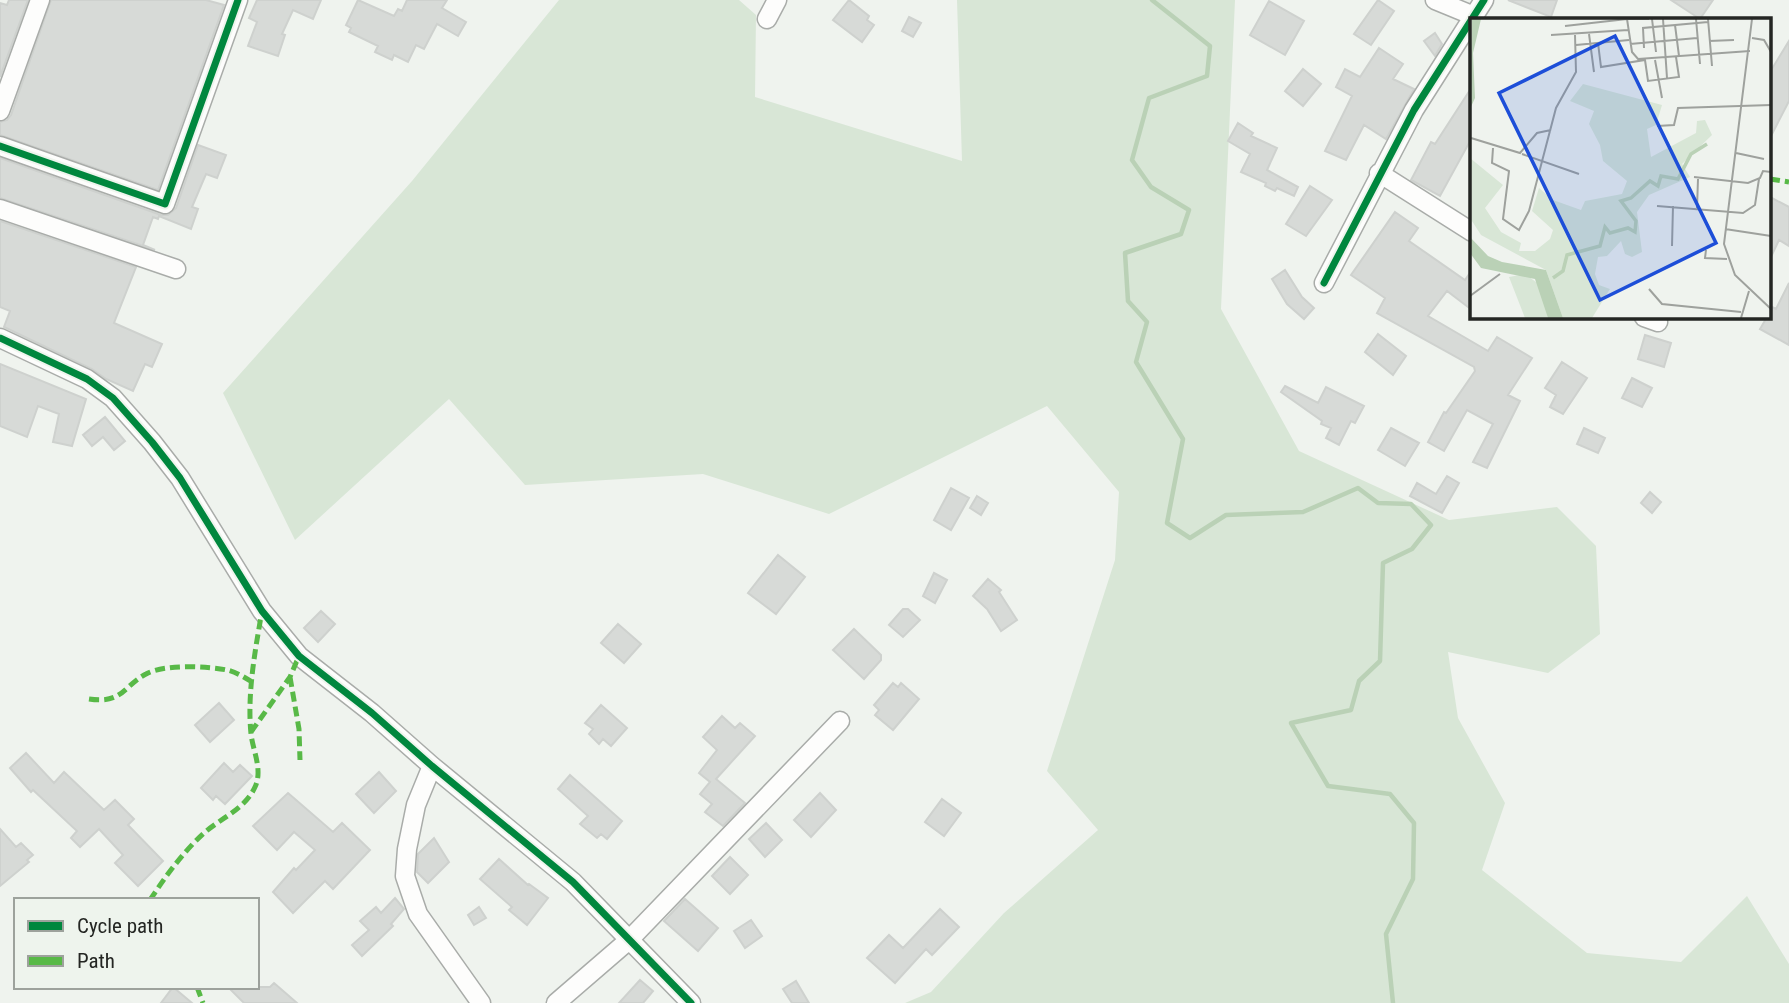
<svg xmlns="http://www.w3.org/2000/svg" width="1789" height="1003" font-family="'Roboto Condensed',sans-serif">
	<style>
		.green { fill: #d8e6d6 }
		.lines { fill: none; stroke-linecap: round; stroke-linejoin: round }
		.stream { stroke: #bad1b6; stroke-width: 4.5 }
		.building { fill: #d7dad7; stroke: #ced1ce; stroke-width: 2 }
		.minor-casing { stroke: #a9aca9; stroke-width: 21 }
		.minor { stroke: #fdfdfc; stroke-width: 18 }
		.quiet { stroke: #58b947; stroke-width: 5; stroke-dasharray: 10 5; stroke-linecap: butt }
		.cycleway-casing { stroke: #eef4ed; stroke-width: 11 }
		.cycleway { stroke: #00873e; stroke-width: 7 }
		.inset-river { fill: none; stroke: #bad1b6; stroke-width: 3.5 }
		.inset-road { fill: none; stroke: #9ea19d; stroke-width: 2 }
		.view { fill: #1d4ed8; fill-opacity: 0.15; stroke: #1d4ed8; stroke-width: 3.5 }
		.inset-edge { fill: none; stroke: #242623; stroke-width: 3.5 }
	</style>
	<rect width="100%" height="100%" fill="#eff3ee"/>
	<path class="green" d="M559,0H739L756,15L755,97L962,161L957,0H1235L1221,309L1299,451L1449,520L1557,507L1596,546L1600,634L1548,673L1448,652L1458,718L1505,803L1482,870L1587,953L1681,962L1747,896L1789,964V1003H905L931,992L1004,913L1098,830L1047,771L1115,560L1119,492L1047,406L829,514L703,474L525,485L449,399L295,540L223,393L412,181Z"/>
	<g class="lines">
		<path class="stream" d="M1152,0L1210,46L1207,76L1149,98L1132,160L1151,187L1189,210L1181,234L1125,253L1128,301L1147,322L1136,362L1183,439L1167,523L1190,538L1226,515L1303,512L1358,488L1378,503L1411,504L1431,525L1412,549L1383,563L1380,661L1359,681L1351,710L1291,723L1328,786L1390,794L1414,823L1413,879L1386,934L1393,1003"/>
	</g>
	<path class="building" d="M9,0H28L0,77V3L7,5Z
		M51,0H206L224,5L158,190L0,135V122L7,120L11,115Z
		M257,0H321L313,19L293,10L282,34L285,35L278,56L248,46L257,22L249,18Z
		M358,0L394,16L398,9L402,11L407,0H447L442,8L466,22L458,36L437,24L424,49L416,45L408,62L394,55L392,60L375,52L378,46L349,32L351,28L346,25Z
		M849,0L869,16L867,20L874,25L862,42L833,20Z
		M1378,0L1394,11L1371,45L1354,34Z
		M1508,0H1557L1551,17Z
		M1671,0H1713L1700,19Z
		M1269,1L1304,21L1285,55L1250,35Z
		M909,17L921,23L913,37L902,31Z
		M1435,33L1442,44L1435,56L1424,41Z
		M1789,41V101L1770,138V72Z
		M1379,48L1403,64L1393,79L1414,89L1386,139L1364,125L1346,160L1325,151L1352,96L1336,87L1345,69L1360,77Z
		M1303,69L1321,84L1303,106L1285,91Z
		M1472,87V145L1469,143L1440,196L1411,180L1431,142L1435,144Z
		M1238,123L1253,133L1251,136L1277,148L1267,170L1298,187L1294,196L1277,188L1275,191L1265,186L1266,183L1241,172L1250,154L1228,141Z
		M198,145L226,155L217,178L206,174L192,207L198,209L191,229L159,216L158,219L153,217L143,245L155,250L0,198V158L161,215H168L176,208Z
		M1310,186L1332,200L1306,236L1286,224Z
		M1770,197L1789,207V246L1779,240L1770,259Z
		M1395,212L1418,228L1409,241L1465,280L1472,270V310L1447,291L1428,316L1488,351L1497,337L1532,358L1508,395L1520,401L1487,468L1473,462L1493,424L1467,410L1444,451L1428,442L1444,412L1446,413L1475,371L1474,367L1377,313L1385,298L1351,275Z
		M0,221L136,267L114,323L162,344L152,367L145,364L133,391L106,379L92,369L4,327L10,311L0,307Z
		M1285,270L1302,297L1314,308L1304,319L1287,304L1272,279Z
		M1789,283V345L1760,329L1767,317H1770L1772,307L1776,309Z
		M1378,334L1406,356L1393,375L1365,352Z
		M1645,335L1671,343L1664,367L1638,359Z
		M1562,362L1587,378L1563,414L1550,407L1556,395L1545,388Z
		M0,364L86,399L72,446L53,442L59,414L38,406L27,437L0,426Z
		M1632,378L1652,388L1642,407L1622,398Z
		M1285,386L1318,403L1326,387L1364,406L1355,423L1351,421L1339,445L1326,438L1331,428L1321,424L1322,421L1281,392Z
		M105,417L125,441L114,450L103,437L92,446L83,435Z
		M1391,428L1419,443L1405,466L1378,450Z
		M1584,428L1605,438L1598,453L1577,444Z
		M1447,476L1459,483L1442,513L1410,496L1417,483L1436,494Z
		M951,488L969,498L951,530L934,520Z
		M1650,492L1661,502L1652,513L1641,503Z
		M977,496L988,503L981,515L970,508Z
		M778,555L805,577L776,614L748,593Z
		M934,573L947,580L935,603L923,596Z
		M988,579L1001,590L999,592L1017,620L1001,631L987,609L973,596Z
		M903,609H908L920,620L903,637L889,625Z
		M321,611L335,624L318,642L304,628Z
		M618,624L641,644L624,663L601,643Z
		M854,629L881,655V660L864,679L833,650Z
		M893,683L898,687L901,683L919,699L893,730L875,715L879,710L874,705Z
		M219,703L234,720L210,742L195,725Z
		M601,705L627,728L611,746L603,739L599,744L589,734L593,729L585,723Z
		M722,716L735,728L740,723L755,736L716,779L745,803L723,826L705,812L712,804L700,794L710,782L699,773L717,750L703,737Z
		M26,753L54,783L64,772L104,810L115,800L134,819L128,825L163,861L138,886L115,863L123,855L99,829L80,847L71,838L77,831L33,790L31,792L10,768Z
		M224,763L233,772L240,765L252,776L225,804L216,796L213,800L201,788Z
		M379,772L396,791L374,813L356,794Z
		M570,775L622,821L607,839L601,834L597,838L580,824L588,816L558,789Z
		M288,793L333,832L342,823L370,850L333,889L325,881L293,913L273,892L294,868L296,870L315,850L294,832L277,850L253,826Z
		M820,793L836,810L811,837L794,820Z
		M942,799L961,813L944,836L925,822Z
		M766,823L782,840L765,857L749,839Z
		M0,829L16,847L21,843L33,855L27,860L29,862L0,886Z
		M434,838L449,862L428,883L417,872L418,854Z
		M730,857L748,875L730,894L712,876Z
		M499,859L528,885L529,884L548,898L527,925L509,910L512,907L480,879Z
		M395,898L404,909L391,924L393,926L362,956L352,945L369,930L360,921L376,907L381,913Z
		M685,899L718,928L698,951L664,921Z
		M479,907L486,918L474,925L468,915Z
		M940,909L959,927L932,955L926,949L895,983L867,958L889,935L903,948Z
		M751,920L762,936L745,948L734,931Z
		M640,980L653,991L643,1003H619Z
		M796,981L809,1003H792L783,989Z
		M274,983L297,1003H244L228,987H270Z
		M173,987L192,1003H161Z"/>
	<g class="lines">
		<defs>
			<path id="minor" d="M1435,0L1474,16
				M767,19L777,0
				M0,111L40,0
				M0,146L165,204L238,0
				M1379,173L1472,232
				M0,209L176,269
				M1324,283L1414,110L1484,0
				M1644,317L1658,322
				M0,338L87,379L113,398L152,442L180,478L262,611L299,656L372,713L432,766L573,882L691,1003
				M432,766L416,805L407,849L405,876L418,914L481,1003
				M556,1003L629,940L840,721"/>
		</defs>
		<use href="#minor" class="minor-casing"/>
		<use href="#minor" class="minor"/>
		<path class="quiet" d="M1770,179L1789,182
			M290,677L299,729L300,760
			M89,699C123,704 123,686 146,674C164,664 207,666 227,670C236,672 244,677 252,682
			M251,732L290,677L299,656
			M150,900C165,877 183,852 204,833C221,818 245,809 255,787C263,770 253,751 251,734C247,694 255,651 262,611
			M197,987L203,1003"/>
		<defs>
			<path id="cycleway" d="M0,146L165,204L238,0
				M1324,283L1414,110L1484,0
				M0,338L87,379L113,398L152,442L180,478L262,611L299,656L372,713L432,766L573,882L691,1003"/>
		</defs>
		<use href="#cycleway" class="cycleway-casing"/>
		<use href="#cycleway" class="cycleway"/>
	</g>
	<g transform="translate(1470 18)">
		<rect width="301" height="301" fill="#eff3ee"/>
		<path d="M113,66L192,87L186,107L177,111L181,139L226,115L227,103L235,102L242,117L212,146L220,159L179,177L167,194L172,234L162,239L155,236L151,223L137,238L128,239L125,256L129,267L140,271L122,300H93L76,252L11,217L0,200V140L33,167L15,190L31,214L51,225L49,233H65L80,221L83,212L62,193L69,170L83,182L111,192L115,183L152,176L157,163L133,143L130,127L119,106L124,93L100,83ZM55,256L70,267L78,300H55L39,259Z" fill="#d8e6d6"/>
		<path d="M2,1H11L3,35L5,80L0,91ZM0,219L18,238L32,244L76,252L93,300H78L65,261L11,250L0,235Z" fill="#bad1b6"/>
		<path class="inset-river" d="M83,260L93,253L97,237L130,228L135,209L140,215L158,210L165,214L166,203L151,183L161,180L180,163L188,168L191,158L208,161L221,136L237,126"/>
		<path class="inset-road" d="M179,1H157L162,34L168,41L280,33M182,1L186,34M193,1L197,60M226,1L230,46M238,1L242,48M282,1L254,226L265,257L301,291M205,7L209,38M95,8L157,1M119,16L124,54M81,17L158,12M282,20L294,22L301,34M239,23L264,22M128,25L131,49L175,42L178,63L209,59L206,39M160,26L227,20M106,27L159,22M174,30L173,10L238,4M185,42L192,80M187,108L204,107L208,90L301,87M1,120L50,135L67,115L81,112M23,130L22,145L39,153L33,201L49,212L59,193L86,90L106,54L105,17M266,135L294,141M52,136L109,156M224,159L278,165L290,160L293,153L301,154M187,188L273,195L285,187L289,161M227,190L228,161M255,211L301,218M202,228L203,188M236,232L235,240L257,241M179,271L192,286L271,294M0,278L30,256M271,300L279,273"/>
		<path class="view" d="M145,18L246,225L130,282L29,75Z"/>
		<rect width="301" height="301" class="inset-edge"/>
	</g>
	<rect x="14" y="898" width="245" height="91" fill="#eef4ed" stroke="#9da29c" stroke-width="2"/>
	<rect x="28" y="921" width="35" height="10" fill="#00873e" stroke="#9da29c" stroke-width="2"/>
	<text x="77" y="933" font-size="21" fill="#242623">Cycle path</text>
	<rect x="28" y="956" width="35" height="10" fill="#58b947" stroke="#9da29c" stroke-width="2"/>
	<text x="77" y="968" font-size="21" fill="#242623">Path</text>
</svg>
